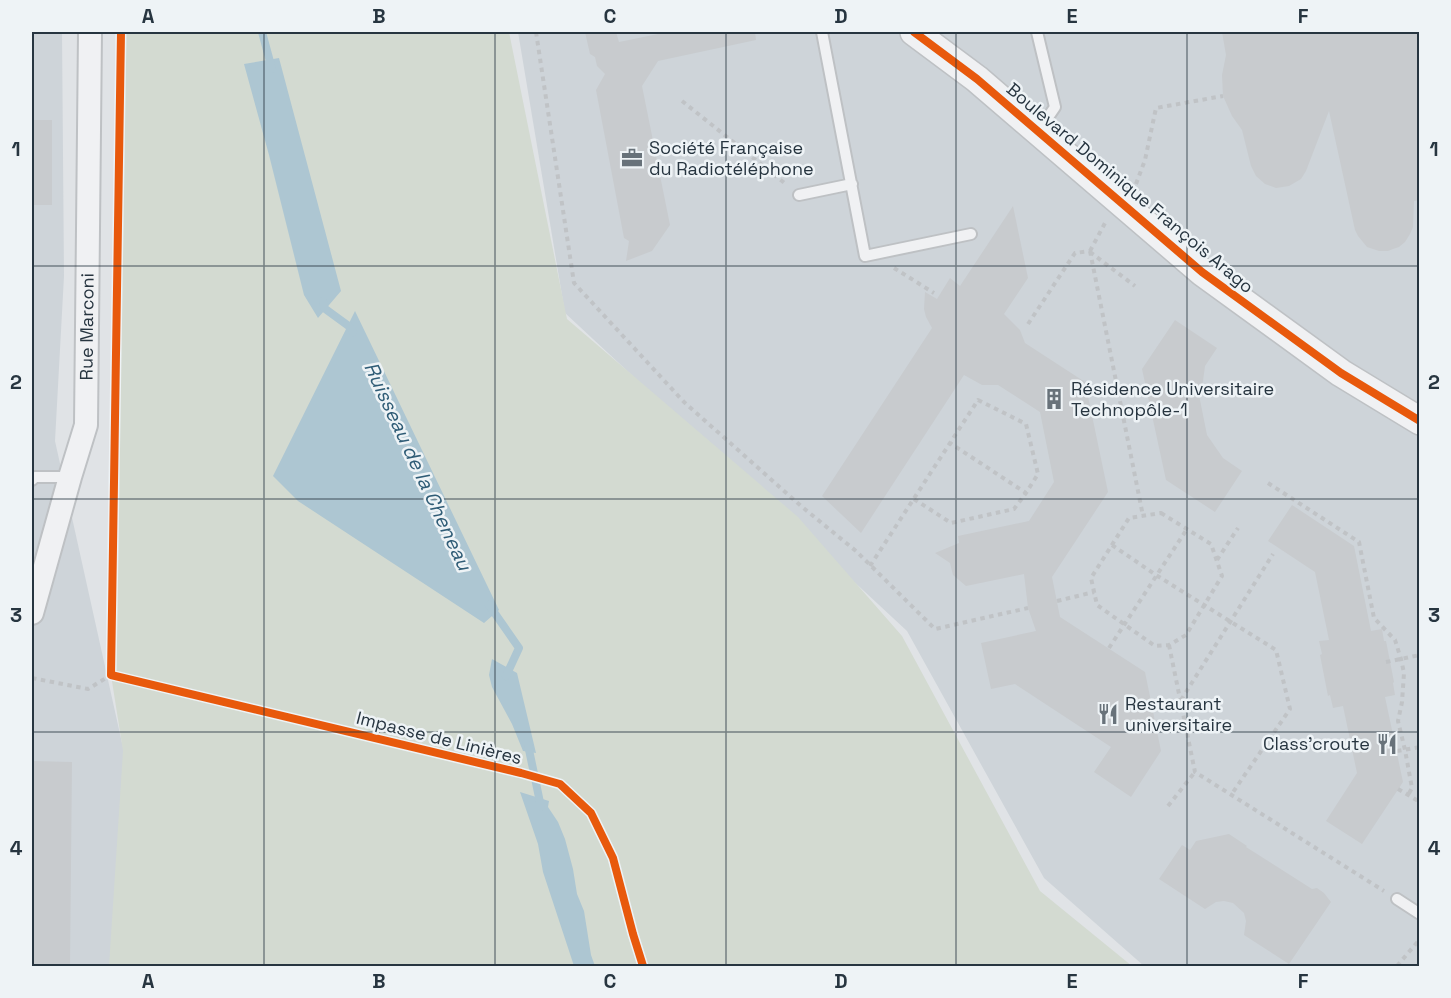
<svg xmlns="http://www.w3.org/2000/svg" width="1451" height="998" font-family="'Space Grotesk',sans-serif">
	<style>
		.built { fill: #ced4d9 }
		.green { fill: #d3dad1 }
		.water { fill: #adc6d2 }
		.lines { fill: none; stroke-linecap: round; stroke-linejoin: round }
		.stream { stroke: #adc6d2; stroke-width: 8 }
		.building { fill: #c8cbce }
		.service-casing { stroke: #bec1c4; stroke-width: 14 }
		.minor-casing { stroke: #bec1c4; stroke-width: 26 }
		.tertiary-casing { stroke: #bec1c4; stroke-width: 30 }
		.path { stroke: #c0c3c6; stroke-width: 4; stroke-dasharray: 4.5 4.5; stroke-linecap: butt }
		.service { stroke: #f0f1f3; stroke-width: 10 }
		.minor { stroke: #f0f1f3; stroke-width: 22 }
		.tertiary { stroke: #f0f1f3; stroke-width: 27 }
		.cycleway-casing { stroke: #eef3f6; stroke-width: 11 }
		.cycleway { stroke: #e8590c; stroke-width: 8 }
		.grid { fill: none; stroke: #273540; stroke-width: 1.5; stroke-opacity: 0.55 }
		.labels { text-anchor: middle; stroke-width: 5; stroke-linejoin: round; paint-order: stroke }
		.poi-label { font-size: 18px; fill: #273540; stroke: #eef3f6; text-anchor: start }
		.street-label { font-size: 18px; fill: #273540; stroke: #eef3f6 }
		.water-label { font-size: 20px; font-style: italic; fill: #2f5c76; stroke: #eef3f6 }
		.neatline { fill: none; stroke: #273540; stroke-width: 2 }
		.grid-label { font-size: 20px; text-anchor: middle; font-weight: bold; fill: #273540 }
	</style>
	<rect width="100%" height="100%" fill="#e0e3e6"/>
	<path class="built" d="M32,32H62L64,276L55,441L124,752L111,966H32Z
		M518,32H1419V966H1144L1044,878L907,631L565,313Z"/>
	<path class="green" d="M121,32H509L567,319L798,517L902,636L1040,891L1132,966H109L123,751L111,675Z"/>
	<path class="water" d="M279,58L341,291L318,318L304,295L269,155L244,64Z
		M355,311L499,610L484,623L298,501L273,476Z
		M492,659L517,673L536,753L523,751L512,724L492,687L489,675Z
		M520,792L549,801L548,807L558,822L565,839L573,869L577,894L584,911L591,955L595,966H574L543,872L538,844Z"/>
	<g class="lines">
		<path class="stream" d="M262,32L272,69
			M323,301L324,308L350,327L353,332
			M489,605L519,648L506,676
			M528,745L541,807"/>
	</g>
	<path class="building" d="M585,32H616L619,42L668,32H755L756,40L658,61L642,86L670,225L652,251L626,261L629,241L624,238L596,90L605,74L597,66L595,57L590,54Z
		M1222,32H1419V200L1414,201L1413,227L1410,234L1405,242L1399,247L1393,249L1388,251H1379L1367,247L1358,236L1355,230L1329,111L1306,171L1301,179L1289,186L1276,188L1265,184L1256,176L1251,166L1242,130L1232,116L1223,96L1222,75L1226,55Z
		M32,120H52V205H32Z
		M1013,206L1028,278L1004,314L1020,330L1025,343L1085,382L1108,492L1052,577L1060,617L1145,672L1161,751L1131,797L1094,772L1111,747L1015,684L991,689L981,643L1036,631L1028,608L1024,574L966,586L953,575L950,563L935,553L959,543L958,536L1029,521L1054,482L1040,412L998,385H982L964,375L861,533L822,496L932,328L926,317L924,309L925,292L937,299L950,278L960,286Z
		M1175,320L1217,348L1205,366L1203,381L1199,395L1207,435L1223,458L1242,471L1215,512L1166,480L1142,369Z
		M1292,505L1354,546L1371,631L1382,629L1384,641H1386L1394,682L1393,683L1395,695L1385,697L1403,782L1362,844L1326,821L1357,773L1343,706L1333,708L1330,695L1328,696L1320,655L1322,654L1319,641L1329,640L1315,572L1268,541Z
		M32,761L72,762L70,966H32Z
		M1229,834L1247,846L1246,847L1312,889L1317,888L1324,893L1331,902L1289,964L1244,935L1246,921L1244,913L1233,903L1224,901L1216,902L1205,909L1159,879L1182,845L1190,850L1196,841Z"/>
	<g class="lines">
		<defs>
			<path id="service" d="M822,32L865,256L971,234
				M1037,32L1055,107L1038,132
				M799,195L852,184
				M32,480L35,477H70
				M1397,899L1420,914"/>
			<g id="minor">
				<path id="s1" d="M32,613L70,477L86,425L90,32"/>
			</g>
			<path id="tertiary" d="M914,32L977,79L1202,272L1341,373L1420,421"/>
		</defs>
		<use href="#service" class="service-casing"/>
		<use href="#minor" class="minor-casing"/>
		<use href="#tertiary" class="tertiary-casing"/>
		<path class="path" d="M536,32L574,283L684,402L801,506L856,551L935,629L1028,608
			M682,101L787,185
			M1136,184L1145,160L1156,108L1223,96
			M1090,251L1143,516
			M1090,251L1105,223
			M1090,252L1135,286
			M894,268L934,293
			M1028,324L1075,253L1090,251
			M1268,483L1359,542L1374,618L1395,640L1401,659L1404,673L1402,702L1398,721L1405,750L1412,788L1408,795
			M914,499L951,523L1014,509L1026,493
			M1161,513L1211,544L1222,576L1186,635L1169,645L1155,646L1097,605L1091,578L1129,518Z
			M1112,545L1156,575L1276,650L1290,709L1231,795
			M1217,560L1238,528
			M870,566L978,400L1026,424L1038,474L1026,493L950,443
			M1057,601L1094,592
			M1169,645L1195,772L1384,891
			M1109,648L1187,529
			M1386,662L1420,655
			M32,678L88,689L111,675
			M1181,700L1273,554
			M1397,751L1420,747
			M1398,789L1420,802
			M1168,806L1195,772
			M1397,966L1420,939"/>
		<use href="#service" class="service"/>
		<use href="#minor" class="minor"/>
		<use href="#tertiary" class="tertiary"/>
		<defs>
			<path id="cycleway" d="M121,32L111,675L521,773L560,784L591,813L613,858L633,934L643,966
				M914,32L977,79L1202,272L1341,373L1420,421"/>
		</defs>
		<use href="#cycleway" class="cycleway-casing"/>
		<use href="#cycleway" class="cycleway"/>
	</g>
	<path class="grid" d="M264,32V966M495,32V966M726,32V966M956,32V966M1187,32V966M32,266H1420M32,499H1420M32,732H1420"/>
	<defs>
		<symbol id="office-bare" viewBox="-9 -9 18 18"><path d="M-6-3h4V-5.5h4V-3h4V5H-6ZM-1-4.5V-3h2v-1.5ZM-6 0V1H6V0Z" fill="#68727a" stroke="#eef3f6" stroke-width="2.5" paint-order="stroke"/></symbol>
		<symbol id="building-bare" viewBox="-9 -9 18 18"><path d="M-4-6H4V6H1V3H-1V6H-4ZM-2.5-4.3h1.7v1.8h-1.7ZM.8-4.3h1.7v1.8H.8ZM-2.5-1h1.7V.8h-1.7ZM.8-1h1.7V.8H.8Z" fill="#68727a" stroke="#eef3f6" stroke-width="2.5" paint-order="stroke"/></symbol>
		<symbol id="restaurant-bare" viewBox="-9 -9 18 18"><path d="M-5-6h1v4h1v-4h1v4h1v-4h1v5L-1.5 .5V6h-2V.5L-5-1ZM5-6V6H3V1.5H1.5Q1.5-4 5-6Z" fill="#68727a" stroke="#eef3f6" stroke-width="2.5" paint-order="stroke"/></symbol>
	</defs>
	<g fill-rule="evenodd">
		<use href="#office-bare" x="617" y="143" width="30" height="30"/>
		<use href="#building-bare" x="1039" y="384" width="30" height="30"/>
		<use href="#restaurant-bare" x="1093" y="699" width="30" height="30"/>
		<use href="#restaurant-bare" x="1372" y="729" width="30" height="30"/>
	</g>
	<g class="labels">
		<g class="poi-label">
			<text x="649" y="154">Société Française<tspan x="649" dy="21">du Radiotéléphone</tspan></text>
			<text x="1071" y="395">Résidence Universitaire<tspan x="1071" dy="21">Technopôle-1</tspan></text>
			<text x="1125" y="710">Restaurant<tspan x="1125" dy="21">universitaire</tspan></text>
			<text x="1370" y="750" text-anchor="end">Class'croute</text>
		</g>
		<g class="street-label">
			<text transform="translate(1130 188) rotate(40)" y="6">Boulevard Dominique François Arago</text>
			<text dy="6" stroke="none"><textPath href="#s1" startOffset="294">Rue Marconi</textPath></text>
			<text transform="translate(439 738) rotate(14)" y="6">Impasse de Linières</text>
		</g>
		<g class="water-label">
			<text transform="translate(418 466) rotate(65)" y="7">Ruisseau de la Cheneau</text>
		</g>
	</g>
	<rect width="1451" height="998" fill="none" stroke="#eef3f6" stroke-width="66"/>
	<rect x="33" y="33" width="1385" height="932" class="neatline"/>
	<g class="grid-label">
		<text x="148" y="23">A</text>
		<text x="379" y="23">B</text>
		<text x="610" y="23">C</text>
		<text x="841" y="23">D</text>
		<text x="1072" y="23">E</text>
		<text x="1303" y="23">F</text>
		<text x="16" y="156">1</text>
		<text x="1434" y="156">1</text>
		<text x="16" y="389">2</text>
		<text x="1434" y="389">2</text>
		<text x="16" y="622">3</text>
		<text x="1434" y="622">3</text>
		<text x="16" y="855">4</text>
		<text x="1434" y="855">4</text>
		<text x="148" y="988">A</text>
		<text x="379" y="988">B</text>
		<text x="610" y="988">C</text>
		<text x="841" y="988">D</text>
		<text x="1072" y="988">E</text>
		<text x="1303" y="988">F</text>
	</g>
</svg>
